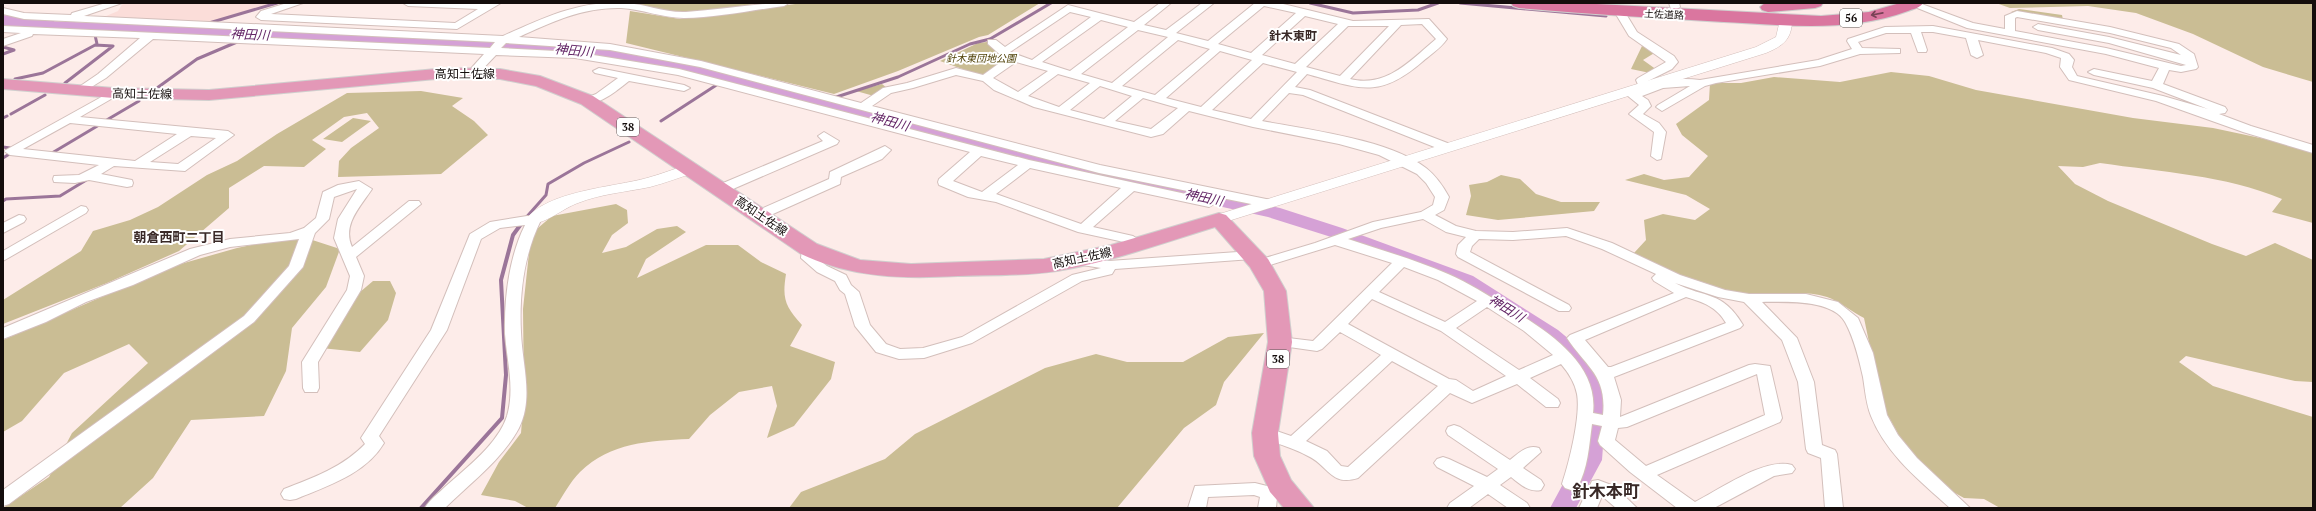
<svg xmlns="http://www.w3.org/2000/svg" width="2316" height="511" font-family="'PT Serif','Noto Sans JP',serif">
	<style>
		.built { fill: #fbddd9 }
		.green { fill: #cabd94 }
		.water { fill: #d5a1d6; stroke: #9b7599 }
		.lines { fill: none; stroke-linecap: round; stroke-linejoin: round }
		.stream-far1 { stroke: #9b7599; stroke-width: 3 }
		.stream { stroke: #9b7599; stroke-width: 4 }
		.river { fill: #d5a1d6; fill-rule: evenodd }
		.minor-casing { stroke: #d3bfbb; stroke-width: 2 }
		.tertiary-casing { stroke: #d3bfbb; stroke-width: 1 }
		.primary-casing { stroke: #d0cfce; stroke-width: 2 }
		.trunk-casing { stroke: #d0cfce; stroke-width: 2 }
		.minor { fill: #fff; fill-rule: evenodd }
		.tertiary { fill: #fff; fill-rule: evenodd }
		.primary { fill: #e398b7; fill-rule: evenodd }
		.trunk { fill: #da769f; fill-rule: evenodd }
		.oneway { stroke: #774256 }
		.labels { text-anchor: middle; stroke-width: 4; stroke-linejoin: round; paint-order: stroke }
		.far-street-label { font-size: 10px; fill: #140d0c; stroke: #fff }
		.far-park-label { font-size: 10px; font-style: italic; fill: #514208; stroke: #fff }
		.shield { fill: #fff; stroke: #5a5655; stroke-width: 1 }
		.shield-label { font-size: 11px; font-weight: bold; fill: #140d0c }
		.far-quarter-label { font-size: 12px; font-weight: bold; fill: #392927; stroke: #fff }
		.street-label { font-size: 12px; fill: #140d0c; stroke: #fff }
		.water-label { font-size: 13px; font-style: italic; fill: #642767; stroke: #fff }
		.neighbourhood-label { font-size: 13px; font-weight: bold; fill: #392927; stroke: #fff }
		.near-quarter-label { font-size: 17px; font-weight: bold; fill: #392927; stroke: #fff }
	</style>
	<rect width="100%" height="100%" fill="#fdece9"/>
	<path class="built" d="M123,3H273L203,24L99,19L118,11Z"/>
	<path class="green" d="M627,3H763L687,13L669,12Z
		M803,3H1040L988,35L979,37L898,71L834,94L626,43L630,11L680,19Z
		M1996,3H2313V82L2263,67L2193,34L2136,13L2088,6L2010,8Z
		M2019,9L2062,15L2063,20L2011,12Z
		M987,42L1003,57L1009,59L982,76L940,61L978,43Z
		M1642,46L1656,52L1643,60L1657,70L1650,73L1631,69Z
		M1891,72L1929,76L1976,90L2133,118L2213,128L2265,139L2313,153V223L2272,212L2282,199C2225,175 2161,172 2100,163L2083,167L2058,166L2075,184L2108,201L2212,244L2246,256L2275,243L2313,260V382L2295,381L2186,356L2179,362L2213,386L2313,417V508H2000L1984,499L1964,498L1946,488L1911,457L1882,405L1864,318C1852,312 1839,301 1827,297C1798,288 1766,298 1736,292C1700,286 1665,271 1634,253L1646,240L1644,220L1663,214L1695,220L1710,209L1686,195L1625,180L1644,174L1664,180L1689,177L1708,156L1682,135L1676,124L1709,100L1710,83H1741L1774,77L1840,82Z
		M882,84L887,88L874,96L856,91Z
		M421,91L463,98L452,106L474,121L488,135L441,174L338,177L339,161L351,148L379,128L367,113L344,117L312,140L326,149L304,167L264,166L229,188V208L179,251L107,283L3,324V300L81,251L93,231L130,220L158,207L207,175L237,161L277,134L347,93Z
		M353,118L371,121L342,142L323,139Z
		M1501,175L1520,179L1536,194L1561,202H1600L1594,211L1498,220L1466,215L1471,196L1469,185L1487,182Z
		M616,204L627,210L628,223L612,235L602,253L626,247L657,229L677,226L686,232L646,259L637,278L706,245H738L761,262L786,274C782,299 785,306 802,325L790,346L835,362L831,379L794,426L767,438L777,406L772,386L739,392L710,415L689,439C649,441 611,442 580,472C570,482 562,497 555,508H528L515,501L481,495L499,462L521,433L524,396L523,309L531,234L552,216Z
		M297,235L340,249L326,287L292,328L286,371L264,416L191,420L153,478L120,508H3L49,477L72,433L148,363L129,344L64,373L22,421L3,432V340L170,267L237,248Z
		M373,281H390L396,293L388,320L360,352L321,348L353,298Z
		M1264,333L1224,382L1216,405L1184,428L1117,508H789L801,492L885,459L915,434L1045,368L1096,354L1127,362H1183L1228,337Z"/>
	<path class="water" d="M3,16L22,20L54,21L41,27L3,24Z"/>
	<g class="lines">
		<path class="stream-far1" d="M1310,3L1353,13L1418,10L1438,3
			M1460,3L1606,16
			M209,23L277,3
			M44,30L51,26
			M182,32L196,27
			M246,38L254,35
			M3,47L14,50L3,54
			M15,79L43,73L97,44L95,35
			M723,81L727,78
			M65,83L113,46L95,45
			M157,88L197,59L237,42
			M821,102L898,77L970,44L990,39L1051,3
			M11,114L45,95
			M3,118L7,116
			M105,121L139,101
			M661,121L718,84
			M3,147L10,148
			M52,153L99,125
			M3,158L11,153
			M3,201L6,199L60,196L88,179
			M523,221L546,195L548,184L584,163L629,142"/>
		<path class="stream" d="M421,508L502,418L506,375L501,280L513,235L524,220"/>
		<path class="river" d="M3,15L51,21L540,42L613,49L669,58L1043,156L1280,208L1342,228L1473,276L1558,330L1588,355L1604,385L1606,405L1602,460L1576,508H1550L1576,460L1582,405L1580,385L1570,364L1542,340L1457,286L1328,236L1268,217L1041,167L668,68L613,59L540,52L51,31L3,25Z"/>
		<defs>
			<path id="minor" d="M106,3H122L84,16L503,36C543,18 580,0 625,3C646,4 665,13 686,12C720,10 754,3 789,3L784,6C752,10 716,18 684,18C662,18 642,9 621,8C584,7 551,22 519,37L610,44L701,61L861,103L883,88L907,83L956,68L983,75L1005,59L988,44V40H996L1005,47L1068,5L1134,22L1160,3H1171L1144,25L1166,30L1202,3H1214L1176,33L1208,41L1255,3H1279L1353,21L1429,19L1447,39C1441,48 1430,55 1422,62C1378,100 1358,88 1307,74L1295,87L1310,90L1450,144L1452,147L1450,150H1442L1303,95L1289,93L1262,121C1309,130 1388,139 1426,168C1436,176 1443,186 1449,197L1444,210L1435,215L1456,226L1476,231L1513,232L1567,228L1612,243L1680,275L1725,290L1749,294H1806L1838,302L1858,318L1873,353L1887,415L1898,435L1917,458L1970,508H1950C1920,481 1886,454 1871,416C1866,404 1865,389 1863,377C1859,359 1854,338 1845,322C1832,299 1784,302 1762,302L1797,338L1814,382L1822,445L1835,450L1837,454L1843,508H1825L1821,458L1808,453L1806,449L1798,382L1782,340L1744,302L1718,297L1675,283C1706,299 1722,290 1743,325L1740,328L1614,377L1621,400L1620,417L1749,365L1755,364L1770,366L1782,418L1780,422L1657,475L1695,502C1719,490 1765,457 1792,465L1795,469L1792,473L1774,476L1714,508H1677L1630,472L1600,445L1598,441L1602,426L1592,424C1589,446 1588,469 1577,488L1571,490L1565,488L1562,484C1569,463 1581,416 1577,394C1575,383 1568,372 1561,364L1530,378L1558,399L1560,403L1558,407H1546L1517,384L1472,403L1450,393L1358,478C1331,487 1328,465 1308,456C1293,448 1276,443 1259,437L1257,433L1259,429L1265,427L1291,436L1381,355L1340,332L1322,349L1317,351L1275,345L1272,342L1275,339L1280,337L1313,341L1392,263L1335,245L1260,268L1253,264L1255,261L1315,243L1373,222L1421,212L1433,205L1435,197L1426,183L1417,174L1379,155L1339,144L1253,127L1189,111L1163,134L1151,137L1034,107L994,90L983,81L956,75L913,88L891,93L872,106L1100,165L1271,200L1273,203L1271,206L1266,207L1099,173L700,67L610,50L506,43L501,48L575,52L679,69L1029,160L1209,199L1216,203L1209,207L1134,191L1093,227L1133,236L1145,244L1138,248L1124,242L1078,232L996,202L968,197L939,185L938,182L939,179L970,152L678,75L575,58L496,55L477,75L473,76L467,73L484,54L153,39L106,78L80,94L74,91L76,89L98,74L140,38L33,34L32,36L3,46V39L21,33L3,32V26L490,48L495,42L24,19L3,14V8L24,13L71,15L72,13ZM1264,6L1296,13L1251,53L1218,44ZM1070,12L1091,17L1032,60L1010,52ZM1305,16L1338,24L1295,64L1262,55ZM1101,20L1128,27L1070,71L1042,62ZM1422,24L1436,39C1411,60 1387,88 1350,79L1401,25ZM1348,26H1389L1340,76L1306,67ZM1138,30L1168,37L1112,83L1081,74ZM1178,40L1210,49L1155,95L1122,86ZM1220,51L1252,60L1201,107L1166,98ZM1016,62L1048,71L1018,92L993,78ZM1263,63L1297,72L1251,119L1212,110ZM1058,74L1090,83L1059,107L1028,96ZM1100,86L1132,96L1104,119L1070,110ZM1143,98L1178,108L1151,129L1115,121ZM981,156L1018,165L982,192L953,181ZM1030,168L1121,188L1081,224L996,194ZM1423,219L1446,232L1466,237L1458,245L1456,254L1458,257L1559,311H1569L1571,308L1569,305L1470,252L1472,246L1479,239L1513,240L1566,236L1602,249L1656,274L1652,278L1654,281L1674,293L1570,335L1567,338C1586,367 1607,375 1603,415L1593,413C1599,362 1544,329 1506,306C1487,295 1469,283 1448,274C1416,260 1381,250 1348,239L1381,228ZM1404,267L1438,280L1477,301L1445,322L1379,292ZM1686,297C1703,302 1717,307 1726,323L1611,367H1608L1585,340ZM1372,299L1441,331L1506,376L1473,391L1456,380L1449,379L1348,324ZM1487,307L1524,331L1553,355L1519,370L1456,328ZM1392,361L1438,386L1348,467L1341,466L1327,451L1306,441ZM1757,374L1765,415L1646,466L1615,440L1618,428L1627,427Z
				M287,3H303L271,14L455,23L478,9L408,6L403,3H501L457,29L261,20L256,17L261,11Z
				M1669,3H1679L1680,7L1675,10L1671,9Z
				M1905,3H1919L1973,23L2005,29V16L2017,11L2110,27L2179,44L2194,54L2198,67L2196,69L2181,72L2169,70L2163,84L2225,107L2227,110L2225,113L2219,114L2251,126L2313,145V153L2243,132L2156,101L2069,80L2060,67L2061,58L2046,53L1978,40L1983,55L1977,58L1971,55L1966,38L1933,32H1921L1927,50L1926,52H1918L1911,33H1886L1858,42L1862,48L1900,49V53L1860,54L1820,66L1716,83L1705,86L1662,111L1656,107L1658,105L1690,86L1663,88L1642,96L1648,100L1651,106L1643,114L1659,123L1666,132L1661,159L1657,160L1651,156L1654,132L1629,114L1639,105L1623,92L1625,90L1635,91L1640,89L1636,80L1638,78L1666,62L1629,36L1614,11L1619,8L1623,9L1637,32L1674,56L1678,62L1672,69L1648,81L1649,85C1666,79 1684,78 1700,80L1818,60L1852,49L1847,41L1848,39L1885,27L1933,26L2052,48L2069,54L2074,60L2072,67L2077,76L2163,96L2208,109L2153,88L2094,75L2088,72L2094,69L2152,81L2159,68L2106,54L1967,28ZM2017,17L2110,33L2171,48L2181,55L2109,37L2038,24L2033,27L2038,30L2109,43L2186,65L2181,66L2106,48L2015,31V18Z
				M599,68L684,85L690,88L684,91L629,81C617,90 599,107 583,102L581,100L596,94L618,78L595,73L593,71Z
				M114,90L120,93L118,95L80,117L228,131L234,135L185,171L114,166L101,174L132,180L133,183L132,186L127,187L89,180L75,183L54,182L53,179L54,176L79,175L99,165L10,155L4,151ZM70,123L177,134L135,161L23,149ZM191,136L216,138L178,164L150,162Z
				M824,132L839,141L837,144L726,192H716L714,189L716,186L823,141L818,136Z
				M885,146L891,150L882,159L841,177L840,184L764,218H754L752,215L754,212L829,179L830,172Z
				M359,181L372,189C360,207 342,225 352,247L409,201H419L421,204L356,257L364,276L361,290L318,362L319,388L317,392H305L303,388L302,362L347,290L350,276L334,238L338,219L357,189L334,197L329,219L315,233L303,267L254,322L9,504L3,506V490L244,316L289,266L299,239L230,247L200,255L133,285L86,302L46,322L3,339V328L190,249L230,239L290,233L304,228L316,218L323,192L338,185Z
				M81,206L86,207L88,210L86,213L3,261V251Z
				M19,215L24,216L26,219L24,222L3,233V223Z
				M527,216L539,217L541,220C524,254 519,295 521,332C522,364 534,398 519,428C502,460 470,483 445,508H425C430,499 439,493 446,486C467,467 498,444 507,416C515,389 507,361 505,334C504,299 509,257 525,225L500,228L481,239L447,330L379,436L384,443C366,474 327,486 296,499L290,500L284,499L281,494L284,489C313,478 343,467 365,444L361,438L431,330L470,234L490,222Z
				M809,245L816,249L815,257L827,266L846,275L851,285L859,292L870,325L886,344L900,349L923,348L962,337L1072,275L1101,268L1070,263L1068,260L1070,257L1075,256L1109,261L1252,251L1259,255L1252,259L1115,269L1112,274L1082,281L972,343L924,358L899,359L876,352L855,326L845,294L840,290L835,281L817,272L801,258L802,249Z
				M1454,425L1460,427L1510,460C1519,453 1527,444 1539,448L1541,452L1523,468L1541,480L1544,485L1541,490C1529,493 1520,484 1511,477L1500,485L1527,503L1530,508H1508L1488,494L1469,508H1447L1450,503L1474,486L1437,467L1434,463L1437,459L1443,457L1449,459L1487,477L1498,469L1448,435L1446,431L1448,427Z
				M1598,480L1614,486L1637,508H1616L1602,496L1597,508H1579L1592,481Z
				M1255,483L1267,486L1275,483L1281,484L1284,489L1277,497L1276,508H1258L1260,497L1254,495L1208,497L1206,508H1188L1195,486Z"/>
			<path id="tertiary" d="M1786,16L1792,20C1792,39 1783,46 1766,53L1225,222H1213L1211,219L1213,216L1756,47L1776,37L1780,20Z
				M691,164L696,166L699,169L696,172C681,177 665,183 650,187C626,192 600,194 578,203C563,208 542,227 528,223L526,220C545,191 615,187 647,178C662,174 676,168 691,164Z"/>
			<path id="primary" d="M447,68L500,69L540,76L593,96L817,244L860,260L911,264L1044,259L1111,245L1219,213L1226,215L1268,259L1286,291L1292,342L1278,433L1280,456L1291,480L1314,508H1284L1270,492L1254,456L1252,433L1268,342L1264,291L1250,267L1215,227C1163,243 1111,262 1057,271C1025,276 991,275 958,276C903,279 852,278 801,254L581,104L536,86L500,79L447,78L209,100L114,98L3,89V79L114,88L209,90Z"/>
			<path id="trunk" d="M1511,3H1578L1821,16L1869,12L1900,3H1923C1920,8 1913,9 1908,11C1849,33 1785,25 1724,22C1656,18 1587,14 1519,8L1513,6Z
				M1823,3L1821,6L1815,8L1768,12L1762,10L1760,7L1765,3Z"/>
		</defs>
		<use href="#minor" class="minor-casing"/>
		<use href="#tertiary" class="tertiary-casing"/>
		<use href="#primary" class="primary-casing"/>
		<use href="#trunk" class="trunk-casing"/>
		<use href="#minor" class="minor"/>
		<use href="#tertiary" class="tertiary"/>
		<use href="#primary" class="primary"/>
		<use href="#trunk" class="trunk"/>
	</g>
	<defs><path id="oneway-shaft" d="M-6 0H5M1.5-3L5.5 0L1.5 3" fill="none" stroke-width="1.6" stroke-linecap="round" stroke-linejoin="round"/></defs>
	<use class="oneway" href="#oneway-shaft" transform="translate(1877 14) rotate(169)"/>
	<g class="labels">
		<g class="far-street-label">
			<text transform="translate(1664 14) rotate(3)" y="4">土佐道路</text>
		</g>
		<g class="far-park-label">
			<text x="981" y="62">針木東団地公園</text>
		</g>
		<g class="shield">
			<rect x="1840" y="9" width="22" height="18" rx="3"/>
			<rect x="617" y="118" width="22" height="18" rx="3"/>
			<rect x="1267" y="350" width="22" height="18" rx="3"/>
		</g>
		<g class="shield-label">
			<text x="1851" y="22">56</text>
			<text x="628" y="131">38</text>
			<text x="1278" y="363">38</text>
		</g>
		<g class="far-quarter-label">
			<text x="1293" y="40">針木東町</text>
		</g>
		<g class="street-label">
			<text x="465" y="78">高知土佐線</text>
			<text transform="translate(142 94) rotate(1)" y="4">高知土佐線</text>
			<text transform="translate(761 216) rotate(34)" y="4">高知土佐線</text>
			<text transform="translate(1082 258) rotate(-12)" y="4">高知土佐線</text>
		</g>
		<g class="water-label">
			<text transform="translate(250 34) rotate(3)" y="5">神田川</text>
			<text transform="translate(574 50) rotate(5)" y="5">神田川</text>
			<text transform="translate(890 121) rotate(15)" y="5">神田川</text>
			<text transform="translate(1204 197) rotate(12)" y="5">神田川</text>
			<text transform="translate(1507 308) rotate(32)" y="5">神田川</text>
		</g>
		<g class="neighbourhood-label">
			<text x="179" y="242">朝倉西町二丁目</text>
		</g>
		<g class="near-quarter-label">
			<text x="1606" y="497">針木本町</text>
		</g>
	</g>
	<rect width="2316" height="511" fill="none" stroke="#140d0c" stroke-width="8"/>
</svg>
